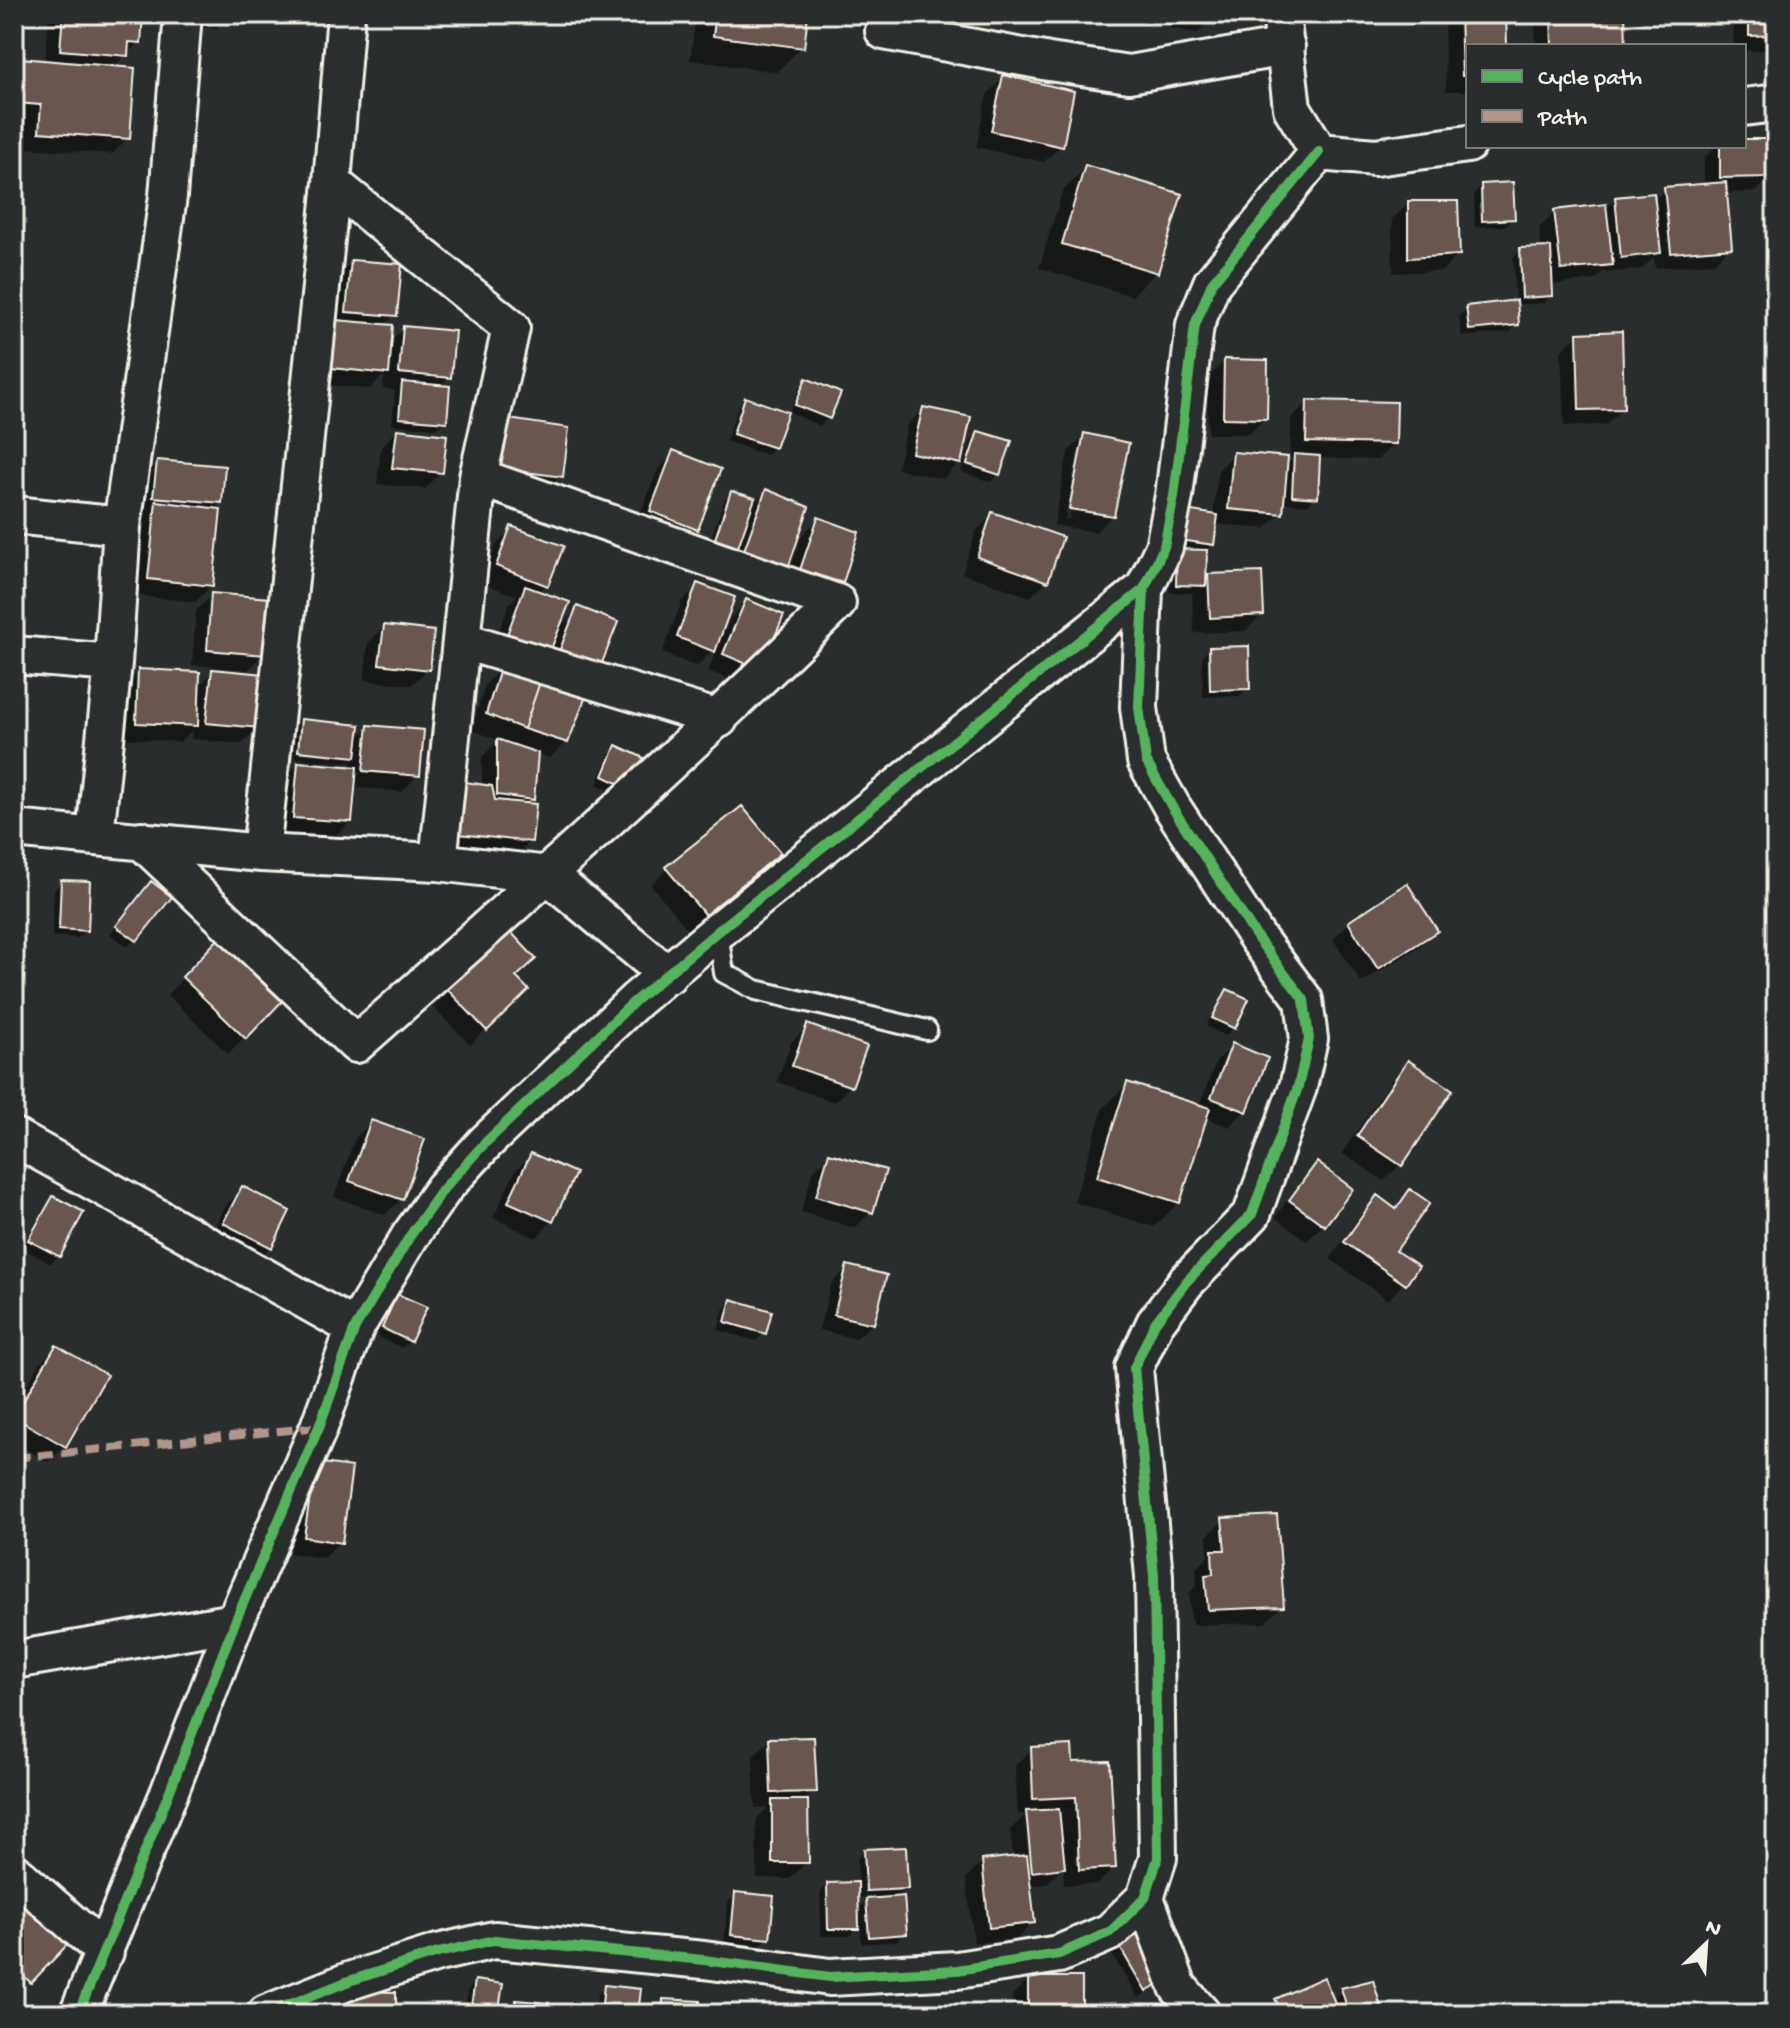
<svg xmlns="http://www.w3.org/2000/svg" width="1790" height="2028" font-family="'Gochi Hand',sans-serif">
	<style>
		.shadow { fill: #0007; fill-rule: evenodd }
		.building { fill: #67574f; stroke: #f4f1e8; stroke-width: 2 }
		.lines { fill: none; stroke-linecap: round; stroke-linejoin: round }
		.service-casing { stroke: #f4f1e8; stroke-width: 24 }
		.minor-casing { stroke: #f4f1e8; stroke-width: 42 }
		.service { stroke: #2a2d2e; stroke-width: 18 }
		.minor { stroke: #2a2d2e; stroke-width: 36 }
		.quiet { stroke: #b2968c; stroke-width: 8; stroke-dasharray: 16 8; stroke-linecap: butt }
		.cycleway-casing { stroke: #2a2d2e; stroke-width: 15 }
		.cycleway { stroke: #56b35d; stroke-width: 10 }
	</style>
	<rect width="100%" height="100%" fill="#2a2d2e"/>
	<filter id="ink" filterUnits="userSpaceOnUse"><feTurbulence type="fractalNoise" baseFrequency=".0125" numOctaves="2"/><feDisplacementMap in="SourceGraphic" scale="16" xChannelSelector="R" yChannelSelector="G"/><feConvolveMatrix kernelMatrix="1 2 1 2 8 2 1 2 1" color-interpolation-filters="sRGB"/></filter>
	<g filter="url(#ink)">
		<path class="shadow" d="M49,14H141L139,42L113,68L128,138L112,154L24,148L25,121L14,120V67L21,60L45,62Z
			M191,14H224L223,21L216,29L189,26Z
			M696,14H806L802,47L777,72L690,60Z
			M1046,14H1104L1093,25Z
			M1143,14H1215L1198,33L1142,23Z
			M1457,14H1504L1505,46H1468V91H1446L1444,27Z
			M1535,14H1623L1624,46H1536Z
			M1733,14H1776V50L1744,51V46H1734Z
			M1003,78L1061,146L1044,162L976,147L987,94Z
			M1744,141L1772,176L1756,192L1725,193L1730,247L1714,263L1655,268L1654,257L1642,269L1605,273V270L1595,280L1551,285V296L1544,303L1515,305L1517,324L1510,332L1462,337L1459,316L1467,308L1515,302L1513,258L1521,250L1541,249L1539,228L1555,212L1605,210L1616,199L1653,201L1665,189L1704,186V158L1716,146H1744Z
			M1086,167L1156,272L1132,296L1039,268L1062,192Z
			M1481,186L1513,218L1505,226L1475,227L1474,194Z
			M1409,203L1458,254L1442,271L1393,273L1392,219Z
			M352,262L395,315L384,326L390,342L404,328L449,378L439,387L445,421L437,428L392,425L395,390L383,389L384,375L370,389L317,384L335,278Z
			M1577,335L1622,409L1606,425L1564,426L1561,351Z
			M1225,361L1265,418L1249,434H1208V377Z
			M807,381L828,418L820,426L789,412L799,388Z
			M746,399L773,447L766,455L726,441L738,407Z
			M1308,402L1394,444L1377,460L1318,458L1316,497L1308,505L1282,503L1281,513L1265,529L1215,524L1212,544L1205,551L1204,580L1209,576L1262,615L1245,631L1194,633L1192,593L1169,592L1170,559L1174,547L1213,516L1218,470L1234,454L1286,466L1293,458H1290L1291,418Z
			M923,409L959,463L943,479L897,469L907,425Z
			M567,429L561,476L544,493L480,484Z
			M397,431L441,472L425,489L377,484L381,447Z
			M978,433L999,474L991,482L961,472L971,441Z
			M1085,435L1112,515L1096,532L1054,525L1068,452ZM1078,452H1082L1069,519H1065Z
			M674,453L697,529L680,545L635,527L658,469Z
			M158,462L221,502L213,510L212,585L195,602L133,595L141,519L147,513L138,512L141,478Z
			M766,491L770,584L707,549L724,501L731,493L749,508Z
			M993,514L1047,581L1030,597L962,573L976,531Z
			M818,519L841,582L825,598L785,587L802,535Z
			M512,529L546,585L538,593L557,629L578,608L615,623L542,674L552,647L531,669L490,656L509,604L517,596L481,583L496,545Z
			M698,585L718,636L722,638L730,618L746,602L781,616L743,685L708,671L719,644L697,667L662,653L682,601Z
			M212,595L264,654L248,670L192,665L196,611Z
			M384,627L428,669L411,685L364,680L368,643Z
			M1209,649L1248,688L1240,696L1203,697L1202,657Z
			M501,668L566,742L550,758L536,753L532,799L525,805L530,841L514,858L444,850L450,801L466,784L482,786V757L499,740L471,730L485,685Z
			M139,671L198,687L213,672L258,727L242,744L191,739L192,730L180,742L120,738L123,688Z
			M301,721L356,740L369,727L418,775L402,792L353,787L350,822L334,838L278,833L282,780L299,764L350,768L351,759L347,763L291,758L294,729Z
			M617,748L621,796L597,784L609,755Z
			M778,853L688,930L651,885L667,869Z
			M62,882L86,930L78,938L52,936L54,890Z
			M1407,886L1435,931L1419,947L1361,983L1333,939L1349,923Z
			M144,891L169,897L128,947L110,934Z
			M509,933L514,978L526,990L470,1045L433,1007Z
			M205,955L283,997L228,1054L167,995Z
			M1227,991L1233,1028L1226,1036L1206,1026L1220,999Z
			M808,1026L851,1086L834,1102L777,1082L791,1042Z
			M1233,1045L1245,1111L1229,1127L1205,1118L1179,1202L1154,1227L1074,1202L1103,1108L1127,1084L1199,1106L1216,1062Z
			M1409,1062L1450,1090L1400,1165L1384,1181L1342,1153L1393,1078Z
			M371,1122L401,1199L385,1215L334,1197L355,1138Z
			M531,1155L552,1221L536,1238L493,1218L515,1171Z
			M830,1155L871,1212L855,1228L801,1212L813,1171Z
			M1318,1165L1351,1189L1323,1225L1307,1241L1275,1217L1302,1181Z
			M243,1189L270,1247L254,1263L208,1240L226,1205Z
			M1410,1192L1393,1251L1404,1283L1388,1300L1330,1259L1361,1214L1377,1198L1393,1209Z
			M53,1198L81,1213L58,1256L51,1264L22,1248L46,1206Z
			M847,1268L873,1323L856,1339L819,1330L831,1284Z
			M397,1297L410,1341L402,1348L376,1336L390,1304Z
			M732,1301L764,1333L756,1341L718,1330L724,1308Z
			M56,1347L64,1446L48,1462L14,1442V1408L40,1363Z
			M316,1464L340,1542L323,1558L289,1553L299,1481Z
			M1223,1520L1282,1606L1265,1623L1192,1625L1189,1593L1197,1585L1196,1568L1208,1556L1207,1536Z
			M769,1740L815,1791L806,1799L807,1862L790,1879L757,1878L756,1819L767,1808H755L753,1756Z
			M1032,1749L1071,1764L1114,1868L1097,1884L1064,1885L1063,1868L1046,1884L1029,1886L1033,1922L1017,1939L974,1943L966,1878L982,1862L1013,1858L1010,1830L1026,1814H1018L1015,1765Z
			M864,1851L906,1888L896,1899L905,1933L897,1941L862,1944L860,1925L850,1936H821L820,1892L828,1885L858,1884L857,1859ZM870,1897L857,1911V1898Z
			M736,1894L768,1938L760,1946L724,1942L728,1902Z
			M14,1897L65,1944L14,1996Z
			M1119,1946L1164,1983L1138,1998L1111,1953Z
			M1029,1979L1081,2014H1012V1995Z
			M475,1982L496,2014H464L468,1990Z
			M605,1987L636,2014H595L597,1995Z
			M1343,1990L1381,2014H1339L1335,1998Z
			M346,1993L394,2014H329V2010Z
			M1277,2000L1334,2004L1321,2014H1272L1269,2008Z
			M664,2001L697,2014H656V2008Z
			M517,2003L546,2014H509Z"/>
		<path class="building" d="M63,14H143L141,43L129,42L128,56L60,50Z
			M197,14H226L225,22L196,19Z
			M716,14H808L804,48L713,36Z
			M1460,14H1506L1507,46H1468V76H1462Z
			M1551,14H1625L1626,46H1552Z
			M1749,14H1776V35L1749,36Z
			M20,58L135,68L130,139L39,132L41,105L16,103Z
			M1003,75L1074,91L1063,147L991,131Z
			M1744,139H1774V177L1720,178V146H1744Z
			M1085,165L1182,194L1158,273L1062,244Z
			M1513,182L1515,219L1482,221L1481,184Z
			M1726,182L1732,248L1671,253L1664,187Z
			M1654,193L1661,253L1621,258L1615,197Z
			M1408,201H1458L1460,255L1408,258Z
			M1606,204L1613,265L1561,270L1554,210Z
			M1551,247L1553,296L1522,298L1520,248Z
			M351,260L402,264L397,316L346,312Z
			M1517,300L1519,325L1469,330L1466,306Z
			M336,320L393,325L389,374L332,368Z
			M403,326L455,331L451,378L399,373Z
			M1622,331L1624,409L1579,410L1577,333Z
			M1224,359L1268,360L1267,419L1223,418Z
			M806,378L841,393L830,419L795,405Z
			M402,382L450,386L447,422L399,418Z
			M745,397L788,412L775,448L733,434Z
			M1307,400L1397,402L1396,444L1306,442Z
			M923,407L971,417L961,464L912,453Z
			M502,418L569,428L563,477L495,468Z
			M397,429L447,435L443,473L392,468Z
			M978,431L1012,441L1000,475L967,464Z
			M1084,433L1129,443L1114,516L1069,509Z
			M673,450L721,469L698,530L650,511Z
			M1233,452L1288,457L1283,514L1228,509Z
			M1294,454L1320,456L1318,498L1292,496Z
			M157,460L225,466L222,503L153,497Z
			M766,489L809,507L788,568L743,553Z
			M731,491L755,498L737,550L714,542Z
			M156,501L221,509L213,586L148,579Z
			M1185,510L1218,515L1214,545L1180,540Z
			M992,512L1063,537L1048,582L977,557Z
			M818,517L859,532L843,583L800,570Z
			M511,526L564,546L548,586L496,566Z
			M1177,549L1207,550L1206,586L1176,585Z
			M1262,572L1264,615L1210,618L1208,574Z
			M697,583L735,597L715,652L677,637Z
			M525,586L570,602L549,654L505,640Z
			M211,593L270,598L266,655L207,650Z
			M746,599L784,615L761,670L723,654Z
			M577,606L618,622L598,673L557,657Z
			M384,625L434,631L430,670L379,664Z
			M1249,646L1250,689L1210,690L1209,647Z
			M501,666L541,679L524,729L486,714Z
			M138,669L200,672L198,726L136,723Z
			M212,669L265,674L260,728L206,723Z
			M541,679L586,696L568,743L524,729Z
			M301,719L360,725L356,757L298,751Z
			M368,725L424,730L420,776L363,771Z
			M497,739L538,753L534,800L497,795Z
			M616,745L644,758L630,789L603,776Z
			M298,762L357,767L352,822L293,818Z
			M465,782L492,786L495,800L536,804L532,842L459,834Z
			M742,806L781,853L705,915L665,867Z
			M61,880L90,881L88,931L59,929Z
			M151,881L172,897L137,941L116,926Z
			M1407,883L1438,931L1378,969L1348,922Z
			M509,930L536,959L516,977L529,990L487,1031L447,989Z
			M221,936L286,997L246,1039L182,977Z
			M1227,989L1249,999L1235,1029L1212,1018Z
			M807,1024L867,1046L852,1087L792,1066Z
			M1232,1043L1268,1058L1247,1112L1211,1098Z
			M1408,1060L1453,1090L1402,1166L1357,1136Z
			M1127,1082L1210,1108L1180,1203L1097,1177Z
			M371,1120L425,1139L403,1200L349,1181Z
			M531,1153L576,1173L553,1222L508,1202Z
			M829,1153L886,1170L873,1213L816,1196Z
			M1317,1162L1353,1189L1325,1226L1289,1200Z
			M242,1186L290,1211L272,1248L223,1223Z
			M1410,1189L1430,1203L1396,1251L1419,1266L1406,1285L1344,1242L1377,1195L1396,1209Z
			M53,1196L84,1212L60,1257L28,1240Z
			M847,1265L887,1275L874,1324L834,1315Z
			M397,1294L427,1307L411,1342L382,1328Z
			M731,1299L772,1311L766,1334L725,1322Z
			M56,1345L107,1375L66,1447L14,1417Z
			M315,1462L352,1467L342,1543L304,1537Z
			M1277,1515L1284,1607L1208,1610L1205,1575L1213,1574L1212,1550H1225L1222,1518Z
			M814,1737L817,1792L771,1793L769,1738Z
			M1072,1745L1073,1762L1110,1761L1116,1868L1079,1870L1076,1797L1033,1799L1031,1747Z
			M772,1800H808L809,1863H772Z
			M1059,1809L1065,1868L1032,1872L1026,1811Z
			M906,1847L908,1889L866,1891L864,1849Z
			M1027,1855L1035,1923L989,1928L982,1860Z
			M858,1882L859,1929H828L827,1883Z
			M735,1892L774,1896L770,1939L731,1935Z
			M14,1894L68,1944L31,1983L14,1967Z
			M904,1896L907,1934L869,1937L866,1899Z
			M1145,1928L1174,1976L1146,1992L1118,1944Z
			M1028,1977H1082V2014H1028Z
			M1324,1977L1336,2005L1316,2014H1283L1275,1999Z
			M475,1980L503,1984L498,2014H470Z
			M1373,1980L1383,2014H1349L1341,1988Z
			M604,1985L641,1989L638,2014H601Z
			M345,1991L396,1992V2014H345Z
			M663,1999L700,2001L699,2014H662Z
			M516,2000L549,2003L548,2014H516Z
			M901,2003L963,2014H899Z"/>
		<g class="lines">
			<defs>
				<path id="service" d="M718,931L724,973L756,990L927,1030"/>
				<path id="minor" d="M1281,14L1292,108L1319,152
					M884,31L1049,62L1129,74L1286,47
					M1744,107L1776,103
					M1319,152L1375,157L1468,144
					M332,183L511,328L478,477L438,862
					M14,515L122,526
					M461,640L719,719
					M14,655L113,663
					M14,829L261,853L438,862L548,875L668,975
					M95,835L113,663L122,526L168,196L183,14
					M141,840L356,1044C519,900 682,756 837,603L478,477
					M261,853L332,183L346,14
					M14,1137L355,1328
					M14,1660L235,1622
					M14,1872L105,1952
					M1145,1898L1178,1987L1202,2014
					M78,2014L169,1793L235,1622L319,1427L355,1328L410,1236L444,1188L485,1143L636,1000L718,931L1144,589
					M266,2014L349,1981L438,1953L494,1940L704,1960L830,1977L957,1970L1059,1954L1110,1932L1145,1898L1158,1858L1154,1576L1134,1368L1155,1323L1186,1282L1252,1214L1298,1087L1309,1039L1304,1000L1258,939L1172,807L1146,761L1139,707L1144,589L1164,547L1174,496L1195,325L1212,283L1319,152"/>
			</defs>
			<use href="#service" class="service-casing"/>
			<use href="#minor" class="minor-casing"/>
			<use href="#service" class="service"/>
			<use href="#minor" class="minor"/>
			<path class="quiet" d="M14,1458L319,1427"/>
			<defs>
				<path id="cycleway" d="M78,2014L169,1793L235,1622L319,1427L355,1328L410,1236L444,1188L485,1143L636,1000L718,931L1144,589
					M266,2014L349,1981L438,1953L494,1940L704,1960L830,1977L957,1970L1059,1954L1110,1932L1145,1898L1158,1858L1154,1576L1134,1368L1155,1323L1186,1282L1252,1214L1298,1087L1309,1039L1304,1000L1258,939L1172,807L1146,761L1139,707L1144,589L1164,547L1174,496L1195,325L1212,283L1319,152"/>
			</defs>
			<use href="#cycleway" class="cycleway-casing"/>
			<use href="#cycleway" class="cycleway"/>
		</g>
	</g>
	<rect width="1790" height="2028" fill="none" stroke="#2a2d2e" stroke-width="48"/>
	<rect x="24" y="24" width="1742" height="1980" fill="none" stroke="#f4f1e8" stroke-width="3" filter="url(#ink)"/>
	<rect x="1466" y="44" width="280" height="104" fill="#2a2d2e" stroke="#7b7b78" stroke-width="2"/>
	<rect x="1482" y="70" width="40" height="12" fill="#56b35d" stroke="#7b7b78" stroke-width="2"/>
	<text x="1538" y="84" font-size="24" fill="#f4f1e8">Cycle path</text>
	<rect x="1482" y="110" width="40" height="12" fill="#b2968c" stroke="#7b7b78" stroke-width="2"/>
	<text x="1538" y="124" font-size="24" fill="#f4f1e8">Path</text>
	<g transform="translate(1706 1944) rotate(25)" stroke="#2a2d2e" stroke-width="6" paint-order="stroke">
	<path d="M0-6L14 30L0 20L-14 30Z" fill="#f4f1e8"/>
	<text y="-12" font-size="22" font-weight="bold" text-anchor="middle" fill="#f4f1e8">N</text>
	</g>
</svg>
